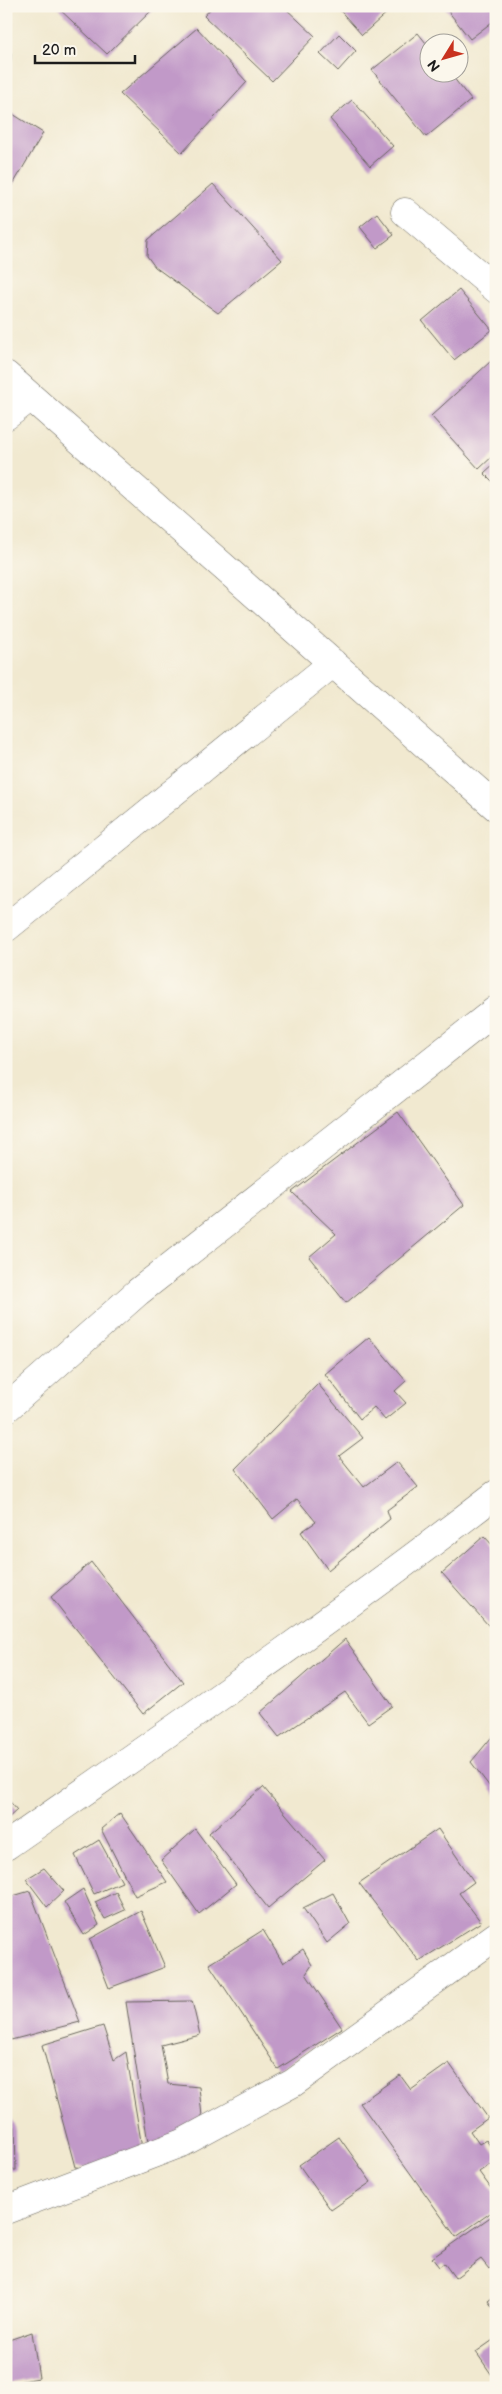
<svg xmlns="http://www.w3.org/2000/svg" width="502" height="2394" font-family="'Balsamiq Sans',sans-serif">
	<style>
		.building { fill: #c199c8 }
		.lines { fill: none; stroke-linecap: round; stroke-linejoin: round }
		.street-casing { stroke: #67645b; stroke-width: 29 }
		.street { stroke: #fff; stroke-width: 28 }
	</style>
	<rect width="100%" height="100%" fill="#fbf7ec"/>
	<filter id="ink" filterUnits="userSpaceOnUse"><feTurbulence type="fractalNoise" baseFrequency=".02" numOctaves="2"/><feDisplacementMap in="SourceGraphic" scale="10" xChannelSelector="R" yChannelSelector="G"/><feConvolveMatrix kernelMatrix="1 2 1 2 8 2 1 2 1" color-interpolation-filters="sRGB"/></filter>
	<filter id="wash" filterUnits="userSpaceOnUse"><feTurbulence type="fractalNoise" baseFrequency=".0096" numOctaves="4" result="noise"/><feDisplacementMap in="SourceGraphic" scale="20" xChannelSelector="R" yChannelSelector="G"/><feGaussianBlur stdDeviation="1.12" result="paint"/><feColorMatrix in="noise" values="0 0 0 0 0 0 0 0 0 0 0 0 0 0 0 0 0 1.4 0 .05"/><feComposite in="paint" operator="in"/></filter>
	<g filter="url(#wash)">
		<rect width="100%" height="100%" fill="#f1e9d0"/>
		<g id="blocks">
			<path class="building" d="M56,6H156L107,54Z
				M213,6H283L315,36L272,81L204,16Z
				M336,6H387L390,10L362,35Z
				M444,6H496V19L470,39Z
				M197,28L247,82L182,153L120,94Z
				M418,33L430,48V72H449L471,100L426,137L372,70Z
				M339,34L356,51L338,71L320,54Z
				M6,51L11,54L8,111L43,133L11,188L6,185Z
				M352,100L393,146L370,166L330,119Z
				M213,184L282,260L218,313L155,267L147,256L148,240Z
				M377,213L394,235L377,248L360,227Z
				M459,290L492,330L454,360L422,321Z
				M491,361L496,366V453L479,469L431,416Z
				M496,462V485L484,473Z
				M398,1112L464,1205L346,1303L309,1257L336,1234L292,1192Z
				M369,1337L406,1381L395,1391L406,1403L385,1420L374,1407L360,1419L325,1374Z
				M318,1384L363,1438L339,1456L364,1487L397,1462L418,1487L387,1510L390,1519L328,1570L301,1532L316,1522L297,1499L273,1519L235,1469Z
				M484,1536L496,1549V1634L442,1573Z
				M91,1562L183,1682L143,1714L51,1597Z
				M345,1639L392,1706L368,1723L345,1692L279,1737L260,1713Z
				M496,1732V1795L471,1762Z
				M263,1787L325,1860L268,1908L209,1833Z
				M6,1797L17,1810L6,1820Z
				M120,1813L167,1882L135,1896L101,1829Z
				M195,1829L236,1884L199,1914L161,1860Z
				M438,1829L474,1882L459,1893L481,1922L419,1961L359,1883Z
				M99,1840L122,1882L94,1894L75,1855Z
				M44,1868L64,1891L47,1907L26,1879Z
				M83,1889L99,1925L84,1935L64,1902Z
				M30,1891L80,2022L11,2040L6,2028V1898Z
				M116,1892L125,1910L105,1919L95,1902Z
				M333,1893L350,1924L327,1943L303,1908Z
				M141,1911L165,1967L109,1988L90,1939Z
				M263,1930L283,1963L303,1949L312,1965L306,1974L342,2028L278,2069L209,1964Z
				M192,2001L200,2035L161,2045L168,2084L199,2087L204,2136L149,2149L126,2002Z
				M103,2026L114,2060L126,2052L144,2159L95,2169L75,2167L42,2045Z
				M449,2063L488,2118L470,2131L479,2144L486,2140L496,2154V2160L479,2172L496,2195V2209L456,2237L360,2103L400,2075L411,2090Z
				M6,2106L15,2127L16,2170H6Z
				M339,2137L371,2182L331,2210L299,2165Z
				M496,2213V2269L493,2265L489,2269L481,2259L455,2278L444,2263L439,2267L432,2258Z
				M496,2295V2312L488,2301Z
				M32,2332L39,2378L6,2384V2341Z
				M496,2338V2381L476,2352Z"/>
		</g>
	</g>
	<g filter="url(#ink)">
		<use href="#blocks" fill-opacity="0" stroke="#67645b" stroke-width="1"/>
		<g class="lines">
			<defs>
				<path id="street" d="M405,212L496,289
					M6,375L496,807
					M6,416L31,397
					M6,928L333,663
					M6,1409L138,1292L496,1010
					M6,1846C171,1731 337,1617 496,1494
					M6,2210L182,2143L293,2083L496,1936"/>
			</defs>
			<use href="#street" class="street-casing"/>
			<use href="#street" class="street"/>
		</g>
	</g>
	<rect width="502" height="2394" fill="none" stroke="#fbf7ec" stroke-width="25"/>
	<g transform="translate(444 58) rotate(233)"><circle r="24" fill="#fbf7ec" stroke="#a29f99"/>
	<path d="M0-4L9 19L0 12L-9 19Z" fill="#c8321e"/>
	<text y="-8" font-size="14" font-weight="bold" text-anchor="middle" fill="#1c1c1c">N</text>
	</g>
	<path d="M35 55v8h100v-8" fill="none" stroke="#1c1c1c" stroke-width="2.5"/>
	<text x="42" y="55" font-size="15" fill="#1c1c1c" stroke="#fbf7ec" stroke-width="4" paint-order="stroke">20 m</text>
</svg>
